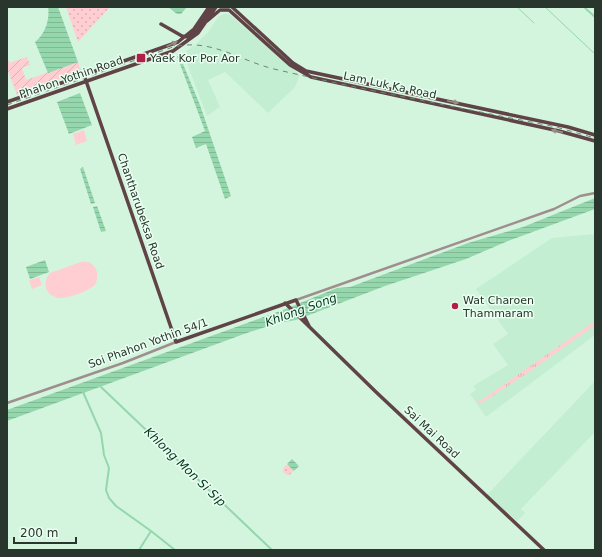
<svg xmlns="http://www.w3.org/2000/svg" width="602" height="557" font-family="'DejaVu Sans',sans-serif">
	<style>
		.built { fill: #c4eed2 }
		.grass { fill: url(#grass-tufts) }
		.park { fill: url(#park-dots) }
		.garden { fill: url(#garden-furrows) }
		.pitch { fill: #feced2 }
		.water { fill: url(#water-rules) }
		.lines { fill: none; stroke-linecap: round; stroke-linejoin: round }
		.stream { stroke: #95d7ac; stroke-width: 1 }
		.canal { stroke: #95d7ac; stroke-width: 2 }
		.minor { stroke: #a08e8f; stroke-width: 2.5 }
		.major { stroke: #604346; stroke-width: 3.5 }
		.rail { stroke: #6f8576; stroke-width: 1; stroke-dasharray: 5 5; stroke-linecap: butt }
		.oneway { fill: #978e8a }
		.poi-dot { fill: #b11e46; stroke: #eafff1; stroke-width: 1.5 }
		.labels { text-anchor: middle; stroke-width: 3; stroke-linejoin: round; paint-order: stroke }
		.poi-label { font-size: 11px; fill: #29362d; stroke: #eafff1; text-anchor: start }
		.street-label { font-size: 11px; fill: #29362d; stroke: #eafff1 }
		.water-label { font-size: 12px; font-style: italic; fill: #02391e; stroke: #eafff1 }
	</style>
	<defs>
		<pattern id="grass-tufts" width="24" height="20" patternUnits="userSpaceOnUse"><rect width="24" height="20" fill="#feced2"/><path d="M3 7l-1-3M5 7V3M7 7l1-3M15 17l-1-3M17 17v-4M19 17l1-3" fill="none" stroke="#dab2b5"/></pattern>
		<pattern id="park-dots" width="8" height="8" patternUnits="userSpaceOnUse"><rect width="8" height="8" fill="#feced2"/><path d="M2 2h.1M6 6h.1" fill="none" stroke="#dab2b5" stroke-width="1.8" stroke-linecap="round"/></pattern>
		<pattern id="garden-furrows" width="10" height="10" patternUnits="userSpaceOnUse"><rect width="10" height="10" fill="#feced2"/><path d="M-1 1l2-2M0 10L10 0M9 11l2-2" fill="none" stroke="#dab2b5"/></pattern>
		<pattern id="water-rules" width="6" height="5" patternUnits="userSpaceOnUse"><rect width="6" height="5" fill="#95d7ac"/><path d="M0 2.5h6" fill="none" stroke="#80b994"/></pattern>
	</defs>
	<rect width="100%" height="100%" fill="#d3f5de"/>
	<path class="built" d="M225,14H229L300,75L295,87L268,113L225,72L208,80L220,107L207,116L183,53L195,45L208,32L219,16Z
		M595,234V335L486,417L470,394L476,390L473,386L508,365L493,344L508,334L476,289L552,238Z
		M595,381V432L521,509L525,513L517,521L487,495Z"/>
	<path class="grass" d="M595,321V325L529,372L480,404L476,399L480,401Z"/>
	<path class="park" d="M66,7H110L78,42Z
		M283 470a5 5 0 1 1 10 0a5 5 0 1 1-10 0Z"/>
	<path class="garden" d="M27,57L30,65L22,68L26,80L78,62L81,71L17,95L7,68V58L9,63Z"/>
	<path class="pitch" d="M84,130L87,141L76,145L73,134Z
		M81,262C95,260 101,273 95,285C88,291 70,298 60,298C46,297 41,283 50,273Z
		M39,277L42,285L32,289L29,280Z"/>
	<path class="water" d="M48,7H58L78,62L48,73L35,42C45,34 50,20 48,7Z
		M168,7H187L181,14H177Z
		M177,56H179L181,64H183L200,105L231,196L225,199L206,144L196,148L192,137L205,131Z
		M80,93L92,125L69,134L57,102Z
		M83,167L95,203L91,204L80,169Z
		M595,198V209L508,241L466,259L385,286L296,320L278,323L244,334L7,421V410L283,310L337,288L350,287L468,243L523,227Z
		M97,206L106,231L101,232L93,207Z
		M45,260L49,272L30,279L26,267Z
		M292,459L299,466L294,471L287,464Z"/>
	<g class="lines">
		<path class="stream" d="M517,7L534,23
			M545,7L595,54"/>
		<path class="canal" d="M584,7L595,17
			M101,387L272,550
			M83,392L101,433L104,455L109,468L106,490L109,498L116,506L151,531L139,550
			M151,531L175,550"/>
		<path class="minor" d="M296,300L554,209L580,196L595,193
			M7,403L123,363L176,342"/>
		<path class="major" d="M232,7L293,63L306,71L568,127L595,135
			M207,21L220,10H229L290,65L311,77L559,131L595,141
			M161,24L182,36L188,37L197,31L213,7
			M84,75L176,342L296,300L309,326
			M7,102L178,42L194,29L209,7
			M7,109L173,51L198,33L216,7
			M285,303L376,392L544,550"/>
		<path class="rail" d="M7,105L173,47C211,38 238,60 274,69C368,91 462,108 556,127L595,138"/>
	</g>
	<defs><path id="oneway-solid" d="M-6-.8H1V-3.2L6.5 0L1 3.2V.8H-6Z"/></defs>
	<g class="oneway">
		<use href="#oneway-solid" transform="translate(172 44) rotate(-24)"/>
		<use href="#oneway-solid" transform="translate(453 102) rotate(12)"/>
		<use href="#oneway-solid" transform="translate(557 131) rotate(-167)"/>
	</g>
	<g class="poi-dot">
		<rect x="136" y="53" width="10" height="10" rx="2"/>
		<circle cx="455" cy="306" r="4"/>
	</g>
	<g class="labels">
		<g class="poi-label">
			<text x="150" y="62">Yaek Kor Por Aor</text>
			<text x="463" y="304">Wat Charoen<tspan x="463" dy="13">Thammaram</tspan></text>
		</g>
		<g class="street-label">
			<text transform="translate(71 77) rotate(-19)" y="4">Phahon Yothin Road</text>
			<text transform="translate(390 85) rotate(12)" y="4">Lam Luk Ka Road</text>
			<text transform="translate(141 211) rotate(71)" y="4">Chantharubeksa Road</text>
			<text transform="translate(148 343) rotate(-20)" y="4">Soi Phahon Yothin 54/1</text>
			<text transform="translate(432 432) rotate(43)" y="4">Sai Mai Road</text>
		</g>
		<g class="water-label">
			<text transform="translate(301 310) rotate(-20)" y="4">Khlong Song</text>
			<text transform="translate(185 467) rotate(44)" y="4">Khlong Mon Si Sip</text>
		</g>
	</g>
	<rect width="602" height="557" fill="none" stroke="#29362d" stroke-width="16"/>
	<path d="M14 537v6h62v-6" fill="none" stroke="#29362d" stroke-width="2"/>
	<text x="20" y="537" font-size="12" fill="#29362d" stroke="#eafff1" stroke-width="3" paint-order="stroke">200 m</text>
</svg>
